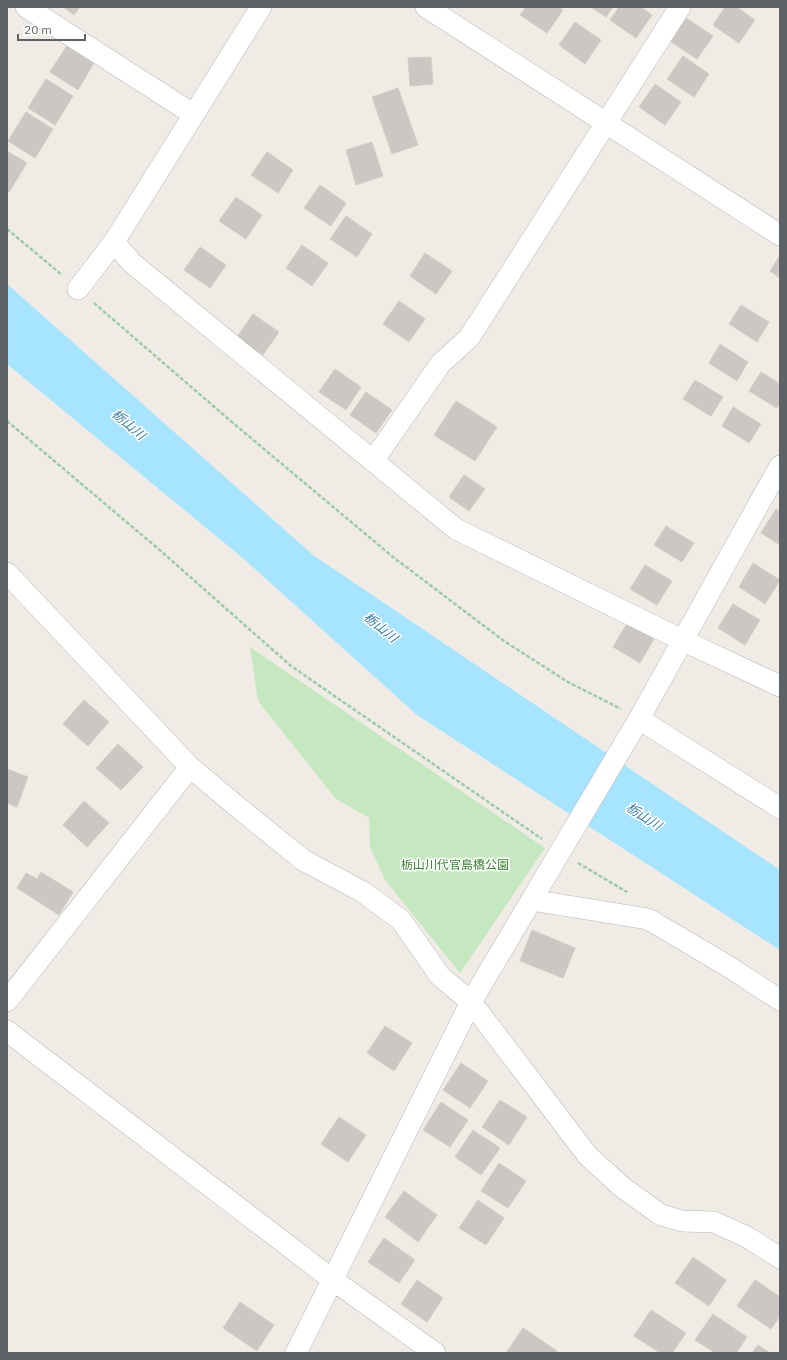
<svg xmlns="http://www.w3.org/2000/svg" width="787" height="1360" font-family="'IBM Plex Sans','Noto Sans JP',sans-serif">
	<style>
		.green { fill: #c6e8c1 }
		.water { fill: #a6e4ff }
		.building { fill: #cbc7c2; stroke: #d5cdc3 }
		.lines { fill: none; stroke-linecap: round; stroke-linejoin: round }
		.minor-casing { stroke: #b6b9bc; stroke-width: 22 }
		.path { stroke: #9bcca3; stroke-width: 2.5; stroke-dasharray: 4 2; stroke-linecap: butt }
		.minor { stroke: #fff; stroke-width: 21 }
		.labels { text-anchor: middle; stroke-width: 3; stroke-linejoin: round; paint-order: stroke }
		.park-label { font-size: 12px; fill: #388230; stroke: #fff }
		.water-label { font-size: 13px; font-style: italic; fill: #397ba3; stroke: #fff }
	</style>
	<rect width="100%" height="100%" fill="#f0ece5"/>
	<path class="green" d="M250,647L545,848L460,973L385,880L370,847L369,818L336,799L258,701Z"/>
	<path class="water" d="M7,284L313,555L780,870V950L417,715L244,559L7,364Z"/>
	<path class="building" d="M63,7H80L74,15Z
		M526,7H559L563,10L547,33L520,15Z
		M591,7H613L606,17Z
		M619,7H641L652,15L636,38L610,20Z
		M725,7H737L755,20L739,43L713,25Z
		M686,18L713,36L697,59L670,41Z
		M575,22L601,40L585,64L559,45Z
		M68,44L95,61L78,90L50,72Z
		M683,56L709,74L694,97L667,79Z
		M431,57L433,84L410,86L408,58Z
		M46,79L73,96L55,125L28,108Z
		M655,84L681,102L665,125L639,107Z
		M398,88L418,145L392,154L372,97Z
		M26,112L53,129L35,158L8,141Z
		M372,142L383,176L356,185L346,150Z
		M7,151L27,163L9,192L7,191Z
		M267,152L293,170L278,193L251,175Z
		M320,185L346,203L331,226L304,208Z
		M236,197L262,215L246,239L219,221Z
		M346,216L372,234L357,257L330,239Z
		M302,245L328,263L312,286L286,268Z
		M200,247L226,265L210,288L184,270Z
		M425,253L452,271L436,294L410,276Z
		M780,255V278L770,271Z
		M399,301L425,319L409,342L383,324Z
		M741,305L769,322L757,342L729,324Z
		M253,314L279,332L263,355L237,337Z
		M720,344L748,362L737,381L709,363Z
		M335,369L361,387L346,410L319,392Z
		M761,372L780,384V403L777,408L749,391Z
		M695,380L723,397L711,416L683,399Z
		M366,392L392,410L376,433L350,415Z
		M456,401L497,427L475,461L434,435Z
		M733,407L761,424L749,443L722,426Z
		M464,475L485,489L469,511L449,497Z
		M776,509L780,512V545L761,533Z
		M666,526L694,543L682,562L654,545Z
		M753,563L780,580L765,604L739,587Z
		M645,565L672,581L657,605L630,589Z
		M733,604L760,620L745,645L718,628Z
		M628,622L654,639L640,663L613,647Z
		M84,700L109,722L88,746L63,724Z
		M118,744L143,767L121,790L96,768Z
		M7,769L28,777L17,807L7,803Z
		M84,801L109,823L87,847L63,825Z
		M41,872L73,892L59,915L17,888L26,873L37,879Z
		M532,930L575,948L563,978L520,961Z
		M385,1026L412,1043L394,1071L367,1053Z
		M461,1063L488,1081L470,1108L443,1090Z
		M500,1100L527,1117L509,1145L482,1127Z
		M441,1102L468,1120L450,1147L423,1130Z
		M339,1117L366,1135L348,1162L321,1144Z
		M473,1130L500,1148L481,1175L455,1157Z
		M499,1163L526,1181L508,1208L481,1191Z
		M404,1191L437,1215L418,1242L385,1217Z
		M478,1200L504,1218L486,1245L459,1228Z
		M384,1238L415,1260L399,1283L368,1262Z
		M693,1257L726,1280L709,1306L675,1283Z
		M417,1280L443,1298L427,1322L401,1304Z
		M755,1280L780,1297V1316L771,1329L737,1306Z
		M240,1302L274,1325L257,1351L223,1328Z
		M651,1310L686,1333L672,1353H660L634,1336Z
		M713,1314L747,1337L736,1353H715L695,1340Z
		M523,1328L557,1351L555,1353H506Z
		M758,1345L770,1353H752Z"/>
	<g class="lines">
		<defs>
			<path id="minor" d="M26,7L193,114
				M261,7L114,242L132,263L456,529L682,640L780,686
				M426,7L780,235
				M78,289L114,242
				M373,461L441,363L469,338L680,7
				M7,573L190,767L234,804L303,860L363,892L401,920L440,976L471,1002L588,1156L622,1187L661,1215L682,1221L714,1222L747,1237L780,1258
				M639,719L780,808
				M531,900L648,919L726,965L780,1000
				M7,1001L190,767
				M7,1031L333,1280L435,1353
				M296,1353L471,1002L639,719L780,466"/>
		</defs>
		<use href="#minor" class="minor-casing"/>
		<path class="path" d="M7,229L62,275
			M94,303L233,423L393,557L504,641L568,682L621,709
			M7,421L162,552L291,666L542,839
			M578,863L627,892"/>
		<use href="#minor" class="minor"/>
	</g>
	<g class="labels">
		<g class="park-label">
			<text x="455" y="869">栃山川代官島橋公園</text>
		</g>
		<g class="water-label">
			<text transform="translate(129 424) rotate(41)" y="5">栃山川</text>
			<text transform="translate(381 627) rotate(39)" y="5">栃山川</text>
			<text transform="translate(644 816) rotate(33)" y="5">栃山川</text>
		</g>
	</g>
	<rect width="787" height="1360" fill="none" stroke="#5d6266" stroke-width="16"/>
	<path d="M18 34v6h67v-6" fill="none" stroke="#5d6266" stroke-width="2"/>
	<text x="24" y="34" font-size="12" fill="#5d6266" stroke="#ffffff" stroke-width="3" paint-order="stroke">20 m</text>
</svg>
